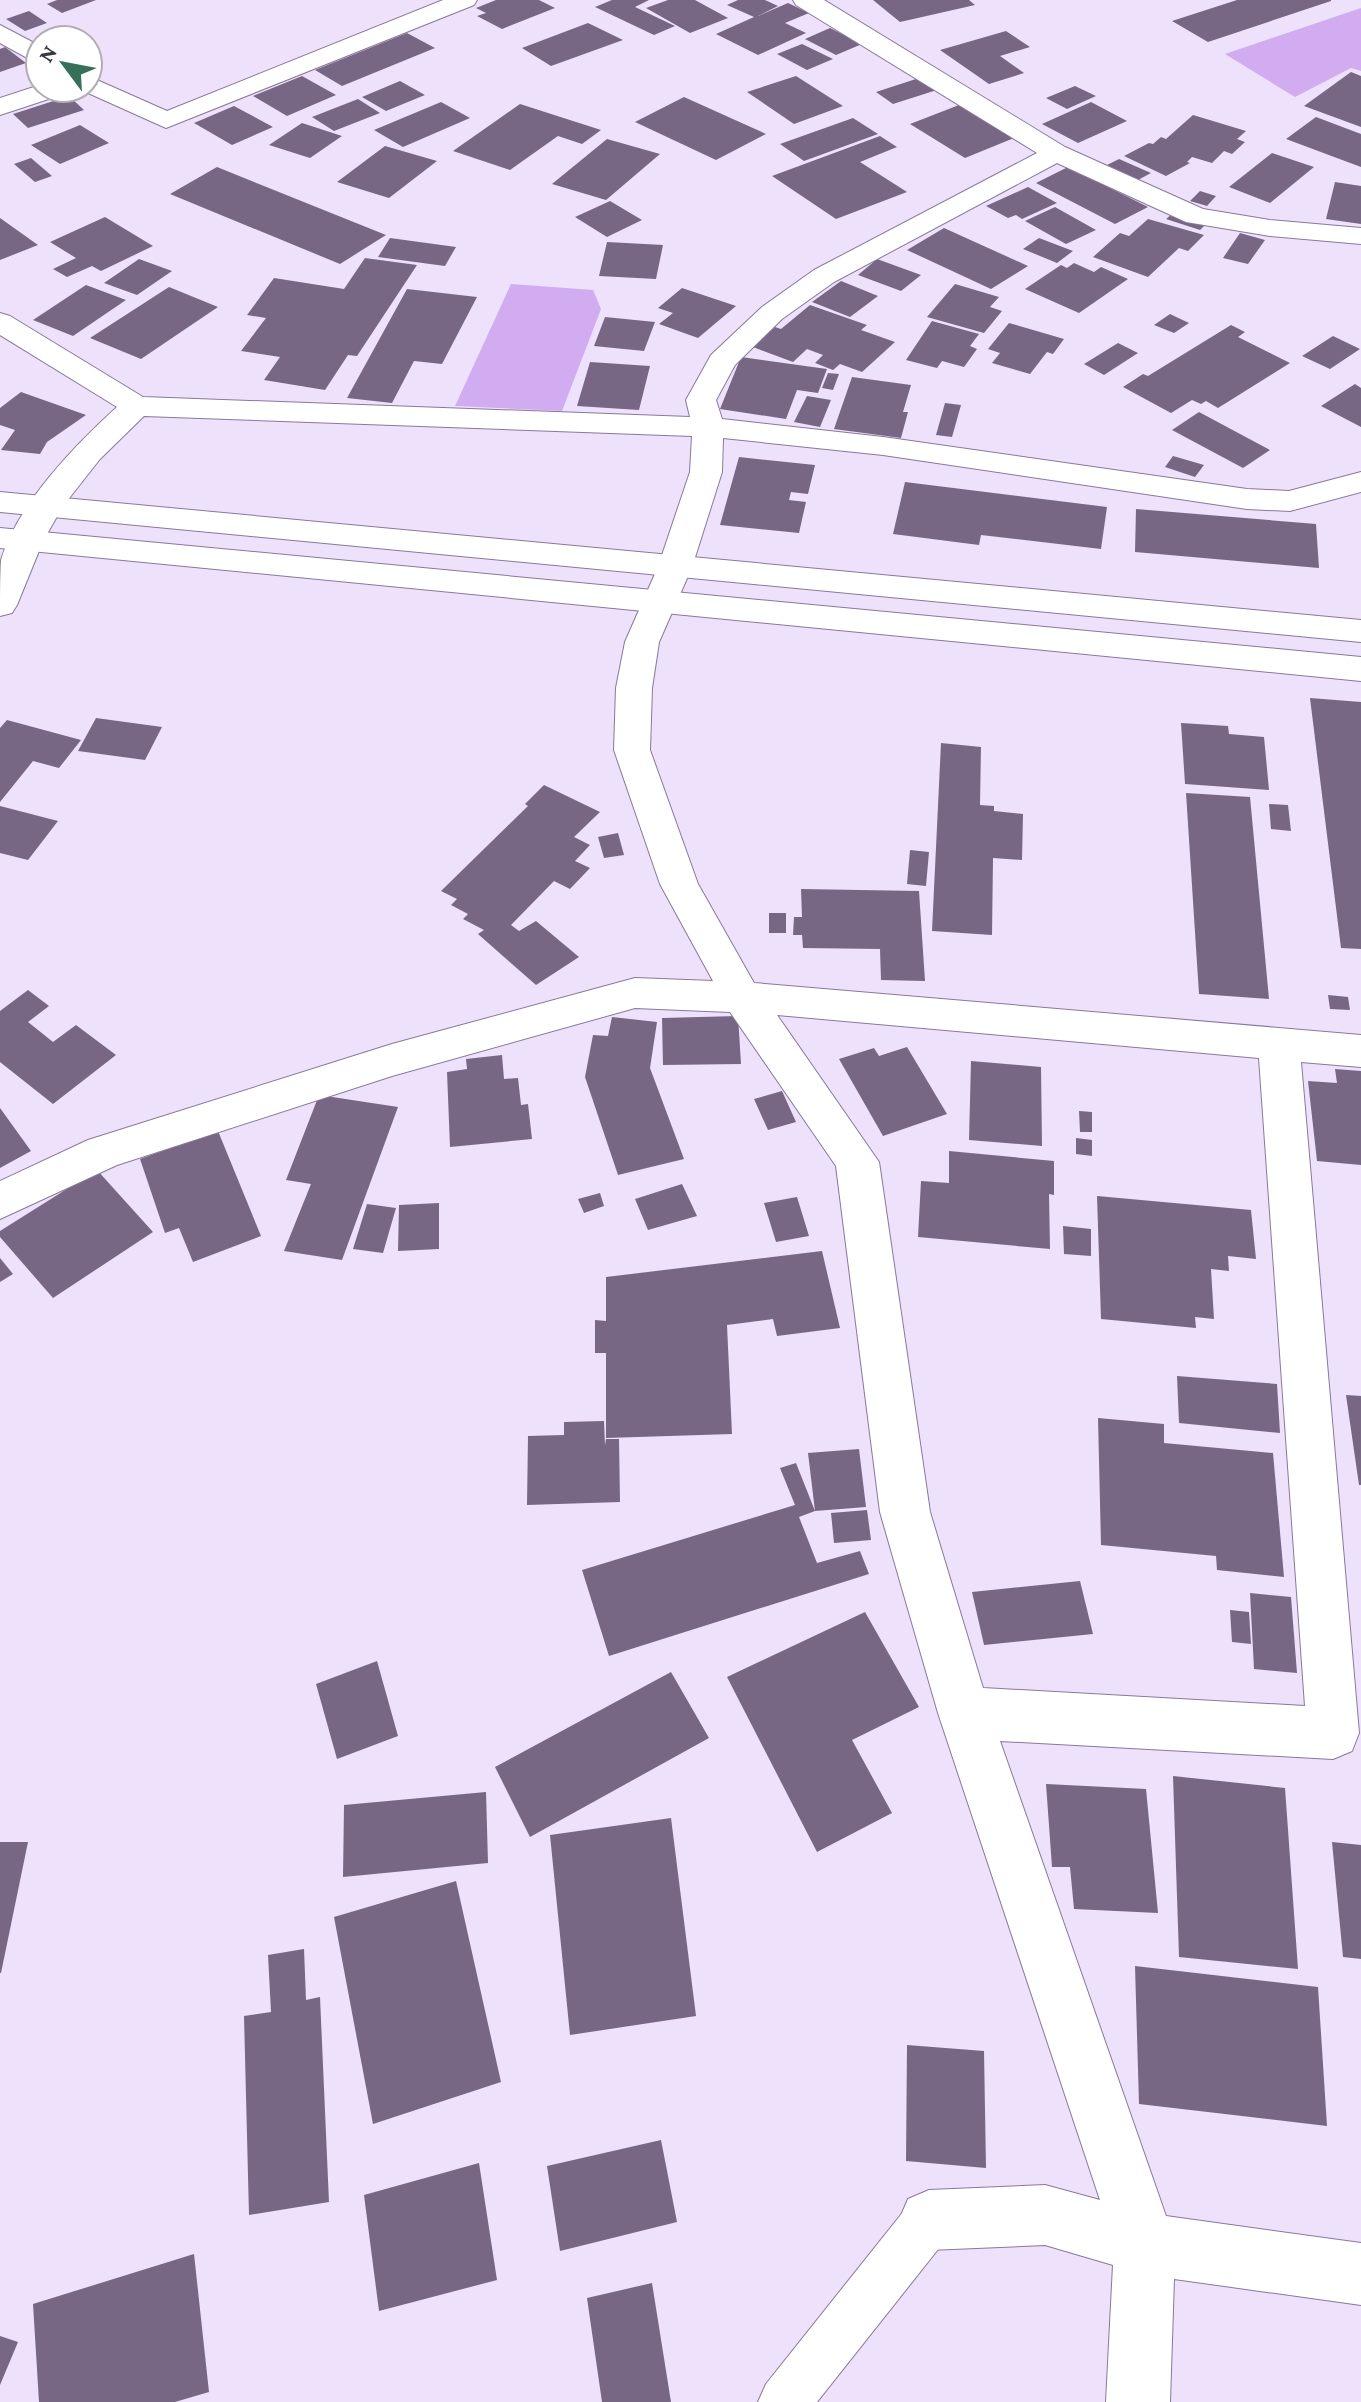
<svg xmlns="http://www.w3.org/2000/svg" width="1361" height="2402" font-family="'Crimson Pro',serif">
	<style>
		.green { fill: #d1acf0 }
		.building { fill: #776785 }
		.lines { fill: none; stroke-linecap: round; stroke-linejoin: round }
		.service-casing { stroke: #897998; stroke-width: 2 }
		.minor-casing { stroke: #897998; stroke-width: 2 }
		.tertiary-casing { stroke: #897998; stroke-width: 2 }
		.service { fill: #fff; fill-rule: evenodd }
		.minor { fill: #fff; fill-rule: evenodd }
		.tertiary { fill: #fff; fill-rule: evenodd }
	</style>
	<rect width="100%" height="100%" fill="#eee1fc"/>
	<path class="green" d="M1361,8V71L1351,68L1295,97L1225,54Z
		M511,284L593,290L601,309L562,411L455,406Z"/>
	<path class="building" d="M57,0H96L62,13L47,4Z
		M496,0H539L555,8L502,29L477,16L486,13L476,8Z
		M612,0H649L635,7L675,26L654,35L595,7Z
		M668,0H695L728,18L690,33L646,8Z
		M738,0H765L778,6L758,16L788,3L809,13L785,23L806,33L758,55L716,34L754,17L727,5Z
		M873,0H969L975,5L900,22Z
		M1237,0H1331V1L1208,42L1172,21Z
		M29,11L47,23L25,31L6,19Z
		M588,23L623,40L551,66L522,48Z
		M830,28L862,44L836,55L805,39Z
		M1006,31L1030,47L1000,56L1024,73L989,84L940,50Z
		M407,33L435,48L342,86L315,70Z
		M802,44L833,59L807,70L777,54Z
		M5,47L26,63L0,72V49Z
		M1351,72L1361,76V127L1304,106Z
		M302,76L336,95L287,116L253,96Z
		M796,76L843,106L794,124L747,92Z
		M922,77L940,89L893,104L876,92Z
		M400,81L425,95L386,111L362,97Z
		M1075,86L1096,96L1067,109L1046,98Z
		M69,96L84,110L28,128L13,114Z
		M684,97L766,134L716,160L635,122Z
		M358,99L380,113L334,131L312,117Z
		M441,102L470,118L403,147L374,130Z
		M1091,102L1127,121L1078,143L1042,124Z
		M520,104L601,130L582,144L558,136L510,170L453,151Z
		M959,105L1014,138L965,158L910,124Z
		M234,106L273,127L232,145L194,123Z
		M1193,115L1246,131L1237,139L1245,142L1232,154L1224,151L1212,163L1192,157L1187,162L1190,163L1166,176L1124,156L1149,143L1153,144L1161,137L1166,139Z
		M1316,117L1361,134V167L1286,139Z
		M853,118L878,134L804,161L780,144Z
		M302,123L342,136L310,158L269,145Z
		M80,125L109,143L60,164L31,145Z
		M880,136L897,147L860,162L907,192L836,219L772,176Z
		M607,139L660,154L606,200L552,184Z
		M385,146L437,161L389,198L337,182Z
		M1272,153L1314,167L1270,203L1229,187Z
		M31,158L52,176L35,182L14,164Z
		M1119,159L1151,173L1138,180L1107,165Z
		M217,167L386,235L340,264L170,194Z
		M1068,167L1148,207L1115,224L1036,183Z
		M1335,182L1361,186V224L1326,219Z
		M1028,187L1057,203L1022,219L1016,215L1008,218L986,206Z
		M1200,191L1216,196L1207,206L1190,201Z
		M610,201L642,220L607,237L575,217Z
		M1055,207L1096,230L1066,244L1025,221Z
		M1172,214L1205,225L1200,230L1166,219Z
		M105,217L153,246L101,271L92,266L67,277L53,269L76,258L50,242Z
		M0,218L38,245L0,260Z
		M1148,219L1204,235L1188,251L1179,248L1148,277L1093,257L1120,233L1129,236Z
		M944,228L1028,266L991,289L907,250Z
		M1240,233L1265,240L1248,264L1223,258Z
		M390,238L456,247L445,266L378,257Z
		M1039,238L1073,251L1057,263L1023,249Z
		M607,242L663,245L656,279L599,276Z
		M365,258L417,265L357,356L348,355L325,390L264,380L280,357L241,351L266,318L247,315L274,278L344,289Z
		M139,259L172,271L137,295L104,283Z
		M877,259L921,275L901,291L858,275Z
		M1074,263L1094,272L1101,267L1128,279L1079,313L1025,289L1061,265L1067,268Z
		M841,281L878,296L850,317L812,302Z
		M955,284L999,297L990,307L1002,311L984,333L927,317Z
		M86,285L126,300L73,336L33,320Z
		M169,287L218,307L141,359L90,338Z
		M682,288L736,306L698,338L659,324L673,313L658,308Z
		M407,289L477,297L442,364L414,361L392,403L347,398Z
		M810,305L867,325L861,330L895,342L862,372L840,364L833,370L815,363L823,355L807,349L793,362L753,347L775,327L781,329Z
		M1170,314L1189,323L1174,333L1154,325Z
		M605,317L655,322L644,351L594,346Z
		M932,321L979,334L970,346L977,349L964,367L942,361L937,368L906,360Z
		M1009,323L1064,339L1053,354L1047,352L1030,374L992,363L1000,353L988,349Z
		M1231,325L1245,332L1238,337L1290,363L1218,408L1206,401L1201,404L1192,400L1171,413L1123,387L1143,374L1148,376Z
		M1333,336L1360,349L1330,369L1302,356Z
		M1118,343L1138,353L1104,375L1084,364Z
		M741,357L827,369L818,393L797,390L786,419L720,409Z
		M590,362L650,366L639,410L577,406Z
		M828,373L839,374L833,390L822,388Z
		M852,377L911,385L903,412H908L901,438L834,429Z
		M1355,384L1361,388V427L1321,406Z
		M21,392L86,415L47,442L40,454L1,450L15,430L0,425V408Z
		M807,396L831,400L820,427L794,422Z
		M945,403L961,405L952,437L936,435Z
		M1199,412L1270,450L1243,468L1172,430Z
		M1173,456L1204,465L1195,477L1165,467Z
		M739,457L815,465L808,494L791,492L789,500L806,502L799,533L720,525Z
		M905,482L1107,507L1101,549L981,535L979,545L893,534Z
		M1136,509L1316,524L1319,568L1135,552Z
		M1310,698L1361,702V949L1341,948Z
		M96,718L162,727L145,760L78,751Z
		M7,720L81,740L59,768L33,761L0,802V728Z
		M1181,723L1228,726L1229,734L1264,737L1269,790L1185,784Z
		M941,743L981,747L980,805L994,806V811L1023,814L1022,860L993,858L992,935L932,931Z
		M544,785L600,812L574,837L590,845L575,861L590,868L570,889L554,881L511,925L519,931L536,921L579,957L536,985L478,934L484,930L463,919L468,914L451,905L457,899L441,891L528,806L525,804Z
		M1186,793L1250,797L1269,999L1199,994Z
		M1269,804L1288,805L1291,831L1271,829Z
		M0,806L58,821L28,860L0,853Z
		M618,833L624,855L604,858L598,837Z
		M910,850L929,852L926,886L907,884Z
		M801,889L919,891L925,981L881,980L880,949L803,948L802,935H793L794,917H802Z
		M769,913H786V933H769Z
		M28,990L49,1006L28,1022L53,1042L76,1025L116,1055L53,1104L0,1062V1011Z
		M1328,995L1348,997L1350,1010L1330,1009Z
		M738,1016L741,1064L663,1065L662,1018Z
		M612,1017L657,1022L650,1068L684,1159L618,1175L585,1077L593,1035L608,1036Z
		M907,1047L947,1114L883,1136L839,1059L874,1048L879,1056Z
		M502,1055L504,1079L518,1078L521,1105L528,1104L532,1139L450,1147L447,1072L467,1069L466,1059Z
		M971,1061L1041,1067L1042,1146L969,1140Z
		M1335,1069L1361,1071V1165L1317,1161L1308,1081L1337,1083Z
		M782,1091L796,1122L768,1130L754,1099Z
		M319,1095L398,1107L342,1260L284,1251L311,1184L286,1180Z
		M0,1108L31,1151L0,1168Z
		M1079,1111L1092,1112V1132H1080Z
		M218,1131L261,1236L193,1262L179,1228L165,1233L140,1159Z
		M1076,1138L1092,1140V1156L1076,1154Z
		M949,1151L1054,1161V1195L1049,1194L1050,1249L918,1237L921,1181L949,1183Z
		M97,1170L153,1232L53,1298L0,1237V1231Z
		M682,1184L697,1216L648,1230L635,1199Z
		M600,1193L604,1206L584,1213L578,1199Z
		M1097,1196L1251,1210L1256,1259L1228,1256L1229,1271L1211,1269L1214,1319L1195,1317L1196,1328L1101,1319Z
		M797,1197L809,1236L776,1242L764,1203Z
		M439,1203V1249L398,1251L399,1205Z
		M367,1204L396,1208L383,1253L353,1249Z
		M1063,1226L1091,1229V1256L1064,1254Z
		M822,1251L840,1328L777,1336L773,1319L727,1325L732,1434L606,1438V1353H595V1320L606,1321V1277Z
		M0,1258L13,1274L0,1282Z
		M1177,1376L1277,1384L1280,1433L1179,1423Z
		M1346,1395L1361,1396V1485H1359Z
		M1098,1418L1164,1424V1443L1273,1453L1284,1577L1217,1570L1216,1556L1101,1545Z
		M604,1421L605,1445L606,1439H619L620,1502L527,1505L528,1436L564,1435V1422Z
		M859,1449L866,1507L815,1511L799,1517L817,1563L860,1551L869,1574L609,1656L582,1570L795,1505L780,1468L796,1463L815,1511L808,1453Z
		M867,1510L871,1540L834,1543L831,1513Z
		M1080,1581L1093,1634L984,1645L972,1592Z
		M1250,1593L1291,1597L1297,1673L1254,1669Z
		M1230,1610L1249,1612L1251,1644L1232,1642Z
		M865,1612L919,1707L852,1740L892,1813L817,1852L727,1677Z
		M377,1661L398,1736L337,1759L316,1684Z
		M671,1672L709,1738L530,1837L495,1767Z
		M1173,1776L1285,1788L1298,1969L1179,1957Z
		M1046,1784L1146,1789L1158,1913L1074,1909L1070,1867H1052Z
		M486,1792L488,1863L343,1877L344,1805Z
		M671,1818L696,2016L570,2035L550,1835Z
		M0,1842H28L1,1973H0Z
		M1332,1842L1361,1845V1959L1343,1957Z
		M456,1881L501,2082L373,2124L334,1917Z
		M304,1949L306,2000L320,1997L329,2202L249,2215L244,2016L271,2012L268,1955Z
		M1135,1966L1318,1987L1327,2126L1139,2104Z
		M907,2045L984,2051L986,2168L906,2161Z
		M661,2140L677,2222L560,2251L547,2166Z
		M479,2163L497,2280L379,2311L364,2195Z
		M194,2254L209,2392L175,2402H39L33,2304Z
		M652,2283L671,2402H602L587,2298Z
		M0,2336L18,2342L0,2385Z"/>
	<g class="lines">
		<defs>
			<path id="service" d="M929,2195L947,2202L954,2220L947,2238L817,2402H758L766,2384L911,2202Z"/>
			<path id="minor" d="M443,0H477L474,5L166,128L77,88H88V77L97,80L167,111Z
				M793,0H824L1065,147L1203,209L1270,220L1361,228V244L1270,236L1186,222L1057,163L834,282L782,319L735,365L716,400L722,419L883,437L1247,489L1289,491L1361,472V492L1290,511L1247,509L883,455L723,438L722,472L692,567L659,642L652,688L650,750L698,884L754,983L1361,1035V1067L1301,1062L1359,1733L1352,1751L1333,1759L1000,1741L1166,2216L1361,2243V2305L1174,2279L1170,2402H1106L1113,2265L1045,2245L929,2250L908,2241L899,2220L908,2199L929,2190L1045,2185L1100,2200L938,1713L880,1512L836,1166L730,1012L635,1008L392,1076L117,1165L0,1219V1181L88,1140L392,1044L635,978L713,981L660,884L614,750L616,688L625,642L658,567L690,472L692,436L144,416L100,459L63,506L43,541L17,605L12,613L0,616C0,599 0,576 1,560C17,505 75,445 117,407L0,335V313L10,316L143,397L690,417L686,400L711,355L762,307L814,270L1037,153L796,5ZM777,1015L1259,1058L1305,1706L983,1688L930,1512L879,1162Z
				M0,25L40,46V65L0,43Z
				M40,85V88H71L67,93L0,115V98Z"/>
			<path id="tertiary" d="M0,492L1361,620V642L0,512Z
				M0,528L1361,657V681L0,548Z"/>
		</defs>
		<use href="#service" class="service-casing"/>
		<use href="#minor" class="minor-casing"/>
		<use href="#tertiary" class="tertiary-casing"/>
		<use href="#service" class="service"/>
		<use href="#minor" class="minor"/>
		<use href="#tertiary" class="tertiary"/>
	</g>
	<g transform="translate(64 64) rotate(302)"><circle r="38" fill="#ffffff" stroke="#b1aeb3" stroke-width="2"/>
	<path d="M0-6L14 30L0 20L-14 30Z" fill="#367059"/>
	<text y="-12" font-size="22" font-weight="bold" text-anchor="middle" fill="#3b3442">N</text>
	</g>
</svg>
